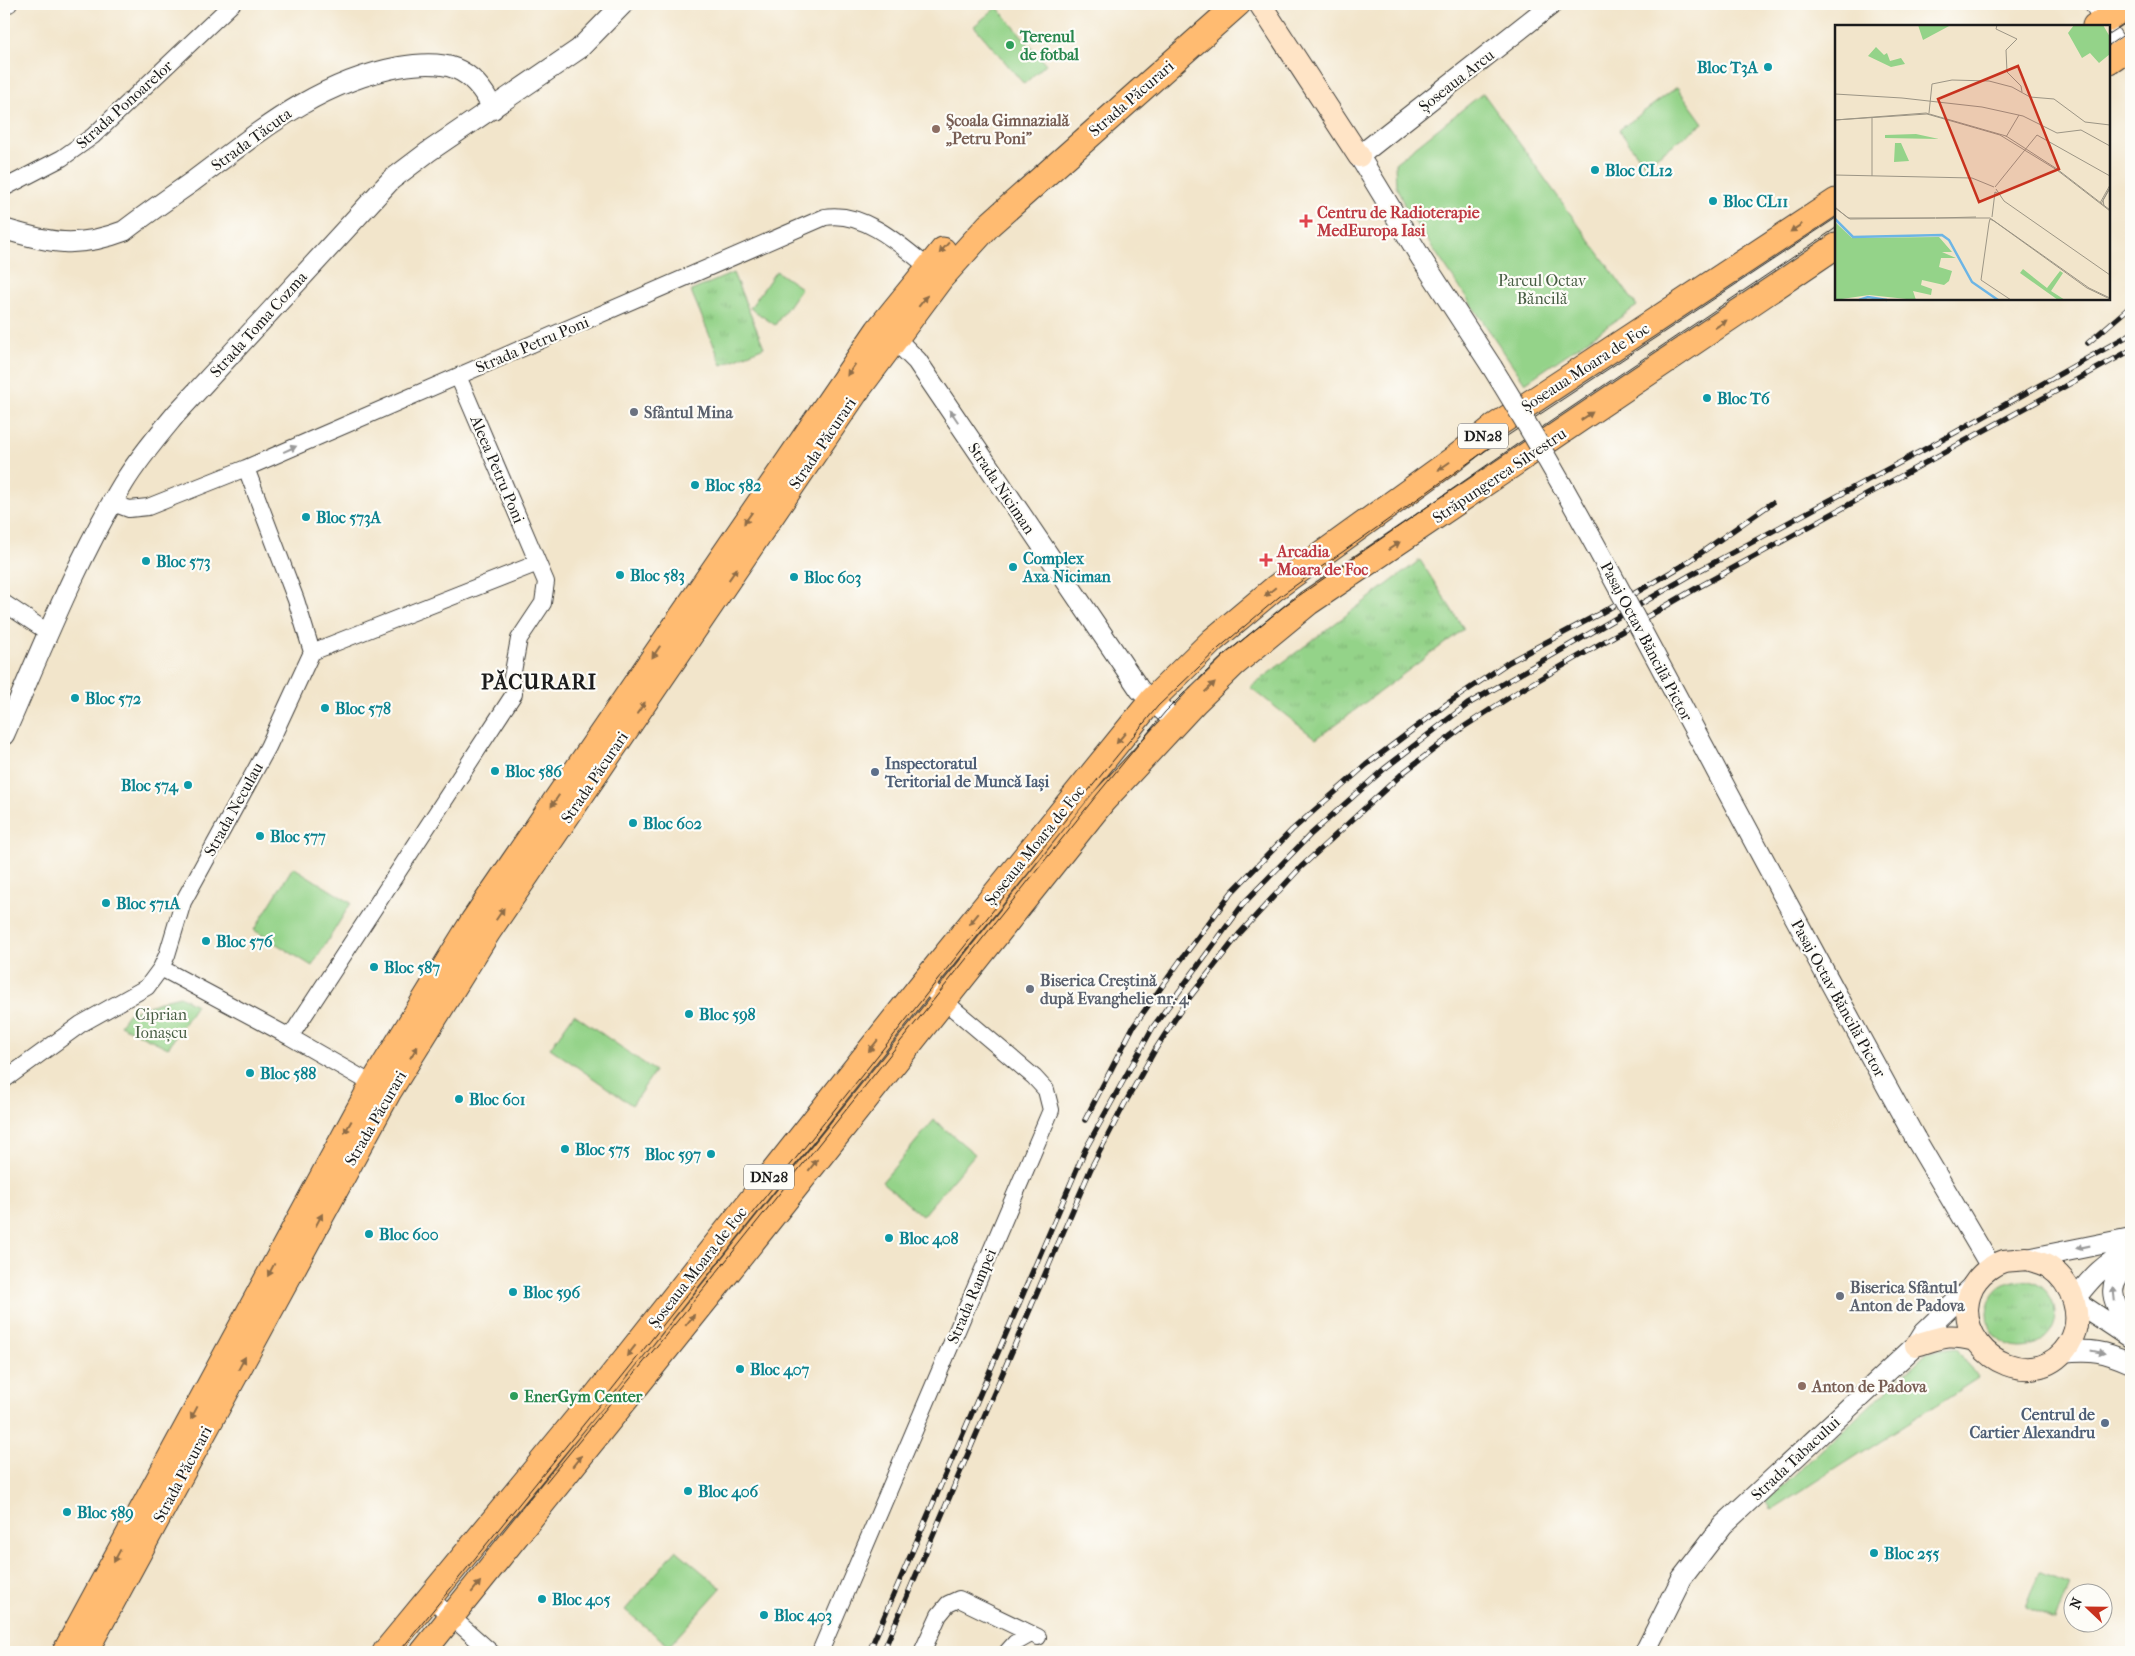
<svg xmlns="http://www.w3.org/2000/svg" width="2135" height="1656" font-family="'IM FELL French Canon',serif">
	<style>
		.grass { fill: url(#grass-tufts); stroke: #587852 }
		.park { fill: #94d389; stroke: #587852 }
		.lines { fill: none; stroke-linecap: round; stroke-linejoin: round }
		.minor-casing { stroke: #3c3a36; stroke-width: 18 }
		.tertiary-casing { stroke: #3c3a36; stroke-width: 22 }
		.secondary-casing { stroke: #3c3a36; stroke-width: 24 }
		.primary-casing { stroke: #3c3a36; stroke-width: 27 }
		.minor { stroke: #fff; stroke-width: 16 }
		.tertiary { stroke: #fff; stroke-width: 20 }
		.secondary { stroke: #ffe4c6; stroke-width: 22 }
		.primary { stroke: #ffbb71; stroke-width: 25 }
		.tram { stroke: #1c1c1c; stroke-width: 1 }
		.rail-casing { stroke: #1c1c1c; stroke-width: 5.5 }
		.rail { stroke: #fdfcf7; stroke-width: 4; stroke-dasharray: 11; stroke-linecap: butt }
		.tertiary-bridge-casing { stroke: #3c3a36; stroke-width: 22; stroke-linecap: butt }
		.tertiary-bridge { stroke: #fff; stroke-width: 20 }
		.oneway { fill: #8e6c46 }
		.oneway2 { fill: #999 }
		.leisure-dot { fill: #2e9e5b; stroke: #fdfcf7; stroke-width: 2 }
		.culture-dot { fill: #0f9aa8; stroke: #fdfcf7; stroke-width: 2 }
		.education-dot { fill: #8d6e63; stroke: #fdfcf7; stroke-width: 2 }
		.health-dot { fill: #e0444e; stroke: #fdfcf7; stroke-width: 2 }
		.worship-dot { fill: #6b7280; stroke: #fdfcf7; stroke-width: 2 }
		.service-dot { fill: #5c6f8a; stroke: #fdfcf7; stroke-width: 2 }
		.labels { text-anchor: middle; stroke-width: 4.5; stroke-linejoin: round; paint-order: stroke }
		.shield { fill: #fdfcf7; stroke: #605f5e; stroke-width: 1 }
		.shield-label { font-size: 15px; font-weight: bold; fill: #1c1c1c }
		.leisure-label { font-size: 16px; font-weight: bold; fill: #27864d; stroke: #fdfcf7; text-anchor: start }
		.culture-label { font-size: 16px; font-weight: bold; fill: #0d838f; stroke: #fdfcf7; text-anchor: start }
		.street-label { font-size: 16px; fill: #1c1c1c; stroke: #fdfcf7 }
		.education-label { font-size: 16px; font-weight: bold; fill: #785e54; stroke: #fdfcf7; text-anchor: start }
		.health-label { font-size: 16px; font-weight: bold; fill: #be3a42; stroke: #fdfcf7; text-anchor: start }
		.park-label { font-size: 16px; fill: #465c42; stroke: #fdfcf7 }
		.worship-label { font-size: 16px; font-weight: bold; fill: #5b616d; stroke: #fdfcf7; text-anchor: start }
		.service-label { font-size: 16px; font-weight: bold; fill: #4e5e75; stroke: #fdfcf7; text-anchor: start }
		.district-label { font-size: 21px; font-weight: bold; letter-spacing: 1px; fill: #1c1c1c; stroke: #fdfcf7 }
		.inset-river { fill: none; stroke: #6db5e5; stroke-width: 2.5 }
		.inset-road { fill: none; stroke: #9c9585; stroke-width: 1 }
		.view { fill: #c8321e; fill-opacity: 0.15; stroke: #c8321e; stroke-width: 2.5 }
		.inset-edge { fill: none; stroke: #1c1c1c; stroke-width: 2.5 }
	</style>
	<defs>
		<pattern id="grass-tufts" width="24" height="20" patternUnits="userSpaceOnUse" patternTransform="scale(1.25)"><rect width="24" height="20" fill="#94d389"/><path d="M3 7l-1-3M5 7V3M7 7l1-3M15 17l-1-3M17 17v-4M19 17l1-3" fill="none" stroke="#7fb576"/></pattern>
	</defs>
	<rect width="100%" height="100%" fill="#fdfcf7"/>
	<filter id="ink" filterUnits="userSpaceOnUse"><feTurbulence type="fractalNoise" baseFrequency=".02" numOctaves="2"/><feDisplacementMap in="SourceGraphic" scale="10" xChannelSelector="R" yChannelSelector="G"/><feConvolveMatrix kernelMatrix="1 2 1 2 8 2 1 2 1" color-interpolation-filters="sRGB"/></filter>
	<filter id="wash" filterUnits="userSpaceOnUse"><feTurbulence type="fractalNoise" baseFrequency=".0096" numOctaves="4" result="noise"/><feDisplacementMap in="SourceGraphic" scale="20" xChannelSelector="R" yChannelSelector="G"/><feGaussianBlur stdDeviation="1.12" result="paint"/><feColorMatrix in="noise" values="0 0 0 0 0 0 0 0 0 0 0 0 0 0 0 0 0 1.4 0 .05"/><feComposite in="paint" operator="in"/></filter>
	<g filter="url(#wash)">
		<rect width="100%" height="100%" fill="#f2e5cb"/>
		<path class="grass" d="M733,273L764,347L722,365L691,291Z
			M1420,560L1464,629L1316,739L1250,687Z
			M1987 1314a34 34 0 1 1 68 0a34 34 0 1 1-68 0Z"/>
		<path class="park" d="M997,7L1046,64L1024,84L974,26Z
			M1677,87L1703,123L1645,165L1619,130Z
			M1483,93L1637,306L1525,383L1406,209L1396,186L1395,163Z
			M776,271L801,288L775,325L750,308Z
			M293,867L351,903L312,966L254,930Z
			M180,996L196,1005L168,1048L120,1025L128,1014L167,999Z
			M574,1014L655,1071L632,1105L550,1048Z
			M934,1120L975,1154L922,1216L882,1182Z
			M1957,1348L1978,1378L1772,1510L1766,1501L1928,1352Z
			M676,1550L721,1588L669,1646L625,1610Z
			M2039,1572L2069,1584L2055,1620L2025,1608Z"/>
	</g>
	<g filter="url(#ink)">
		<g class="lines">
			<defs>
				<path id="minor" d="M2092,4L2107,26
					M4,6L9,4
					M2109,30L2123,51
					M4,188L62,158L93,136L232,4
					M246,468L296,600L312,652L268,747L183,902L167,955L161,968L290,1037L381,1089
					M113,503L129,509L148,507L246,468L825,217C866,210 906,250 935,273
					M4,603L49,633
					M312,652L538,563
					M290,1037L514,694L512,677L519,639L543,603L546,582L458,376
					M4,1080L81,1024L147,987L161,968
					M429,1597L491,1652
					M820,1652L1051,1110L1046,1090L1034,1077L923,983
					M922,1652L939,1615L948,1604L959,1599L1038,1637
					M1007,1652L1015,1643L1031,1634"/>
				<path id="tertiary" d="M4,229C50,243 77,249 124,231C146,214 169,198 192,182C258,133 315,83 399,67C445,59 472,65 493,109
					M882,333L901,345L917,361L1140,690L1176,722
					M1492,367L1421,258L1359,156L1552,4
					M4,735C41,651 75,563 123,484C138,459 157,437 176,414L391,180L428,152L579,49L623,4
					M1915,1138L1991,1267
					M2131,1251C2104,1263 2092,1277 2074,1300L2131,1338
					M2027,1259L2131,1238
					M2131,1264C2102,1283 2113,1305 2131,1327
					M2062,1352C2092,1349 2104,1351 2131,1363
					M1645,1652L1682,1578L1723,1525L1916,1345L1924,1332L1972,1286"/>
				<path id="secondary" d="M1260,4L1359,156
					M2027,1259C2034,1261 2042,1263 2049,1267C2073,1283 2085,1318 2069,1344C2039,1392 1967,1362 1967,1309C1968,1298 1970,1288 1977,1280C1983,1272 1994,1264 2004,1261C2012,1260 2020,1260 2027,1259Z
					M1916,1345C1943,1337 1947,1333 1975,1340"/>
				<path id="primary" d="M2095,26L2131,4
					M2109,61L2131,46
					M65,1652L372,1085L473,921L878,330L943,250
					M85,1652L388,1093L488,932L856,392L941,278L989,225L1238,4
					M385,1652L595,1397L923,983L1152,700L1213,640L1275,588L1455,458L1495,426L1836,201
					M423,1652L712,1292L1103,801L1195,702L1234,664L1308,603L1836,246"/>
			</defs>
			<use href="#minor" class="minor-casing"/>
			<use href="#tertiary" class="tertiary-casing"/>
			<use href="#secondary" class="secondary-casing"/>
			<use href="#primary" class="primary-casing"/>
			<use href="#minor" class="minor"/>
			<use href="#tertiary" class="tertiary"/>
			<use href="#secondary" class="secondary"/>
			<use href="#primary" class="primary"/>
			<path class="tram" d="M2109,34L2131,20
				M2109,45L2131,30
				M546,1482L705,1287L1096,796L1165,712L1185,692L1225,654L1287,604L1516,445L1836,228
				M399,1652L601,1403L1089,790L1158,706L1219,648L1279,597L1495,444L1836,218"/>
			<defs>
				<path id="rail" d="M2088,343L2131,306
					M1085,1120L1133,1027L1180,961L1232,892L1292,830L1366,765L1448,703L1509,662L1599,614L1685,564L1772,503
					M869,1652L1085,1150L1153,1027L1244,903L1310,835L1384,769L1468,704L1689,576L1940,441L2131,334
					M883,1652L1058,1244L1092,1166L1124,1105L1155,1050L1186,1002L1240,933L1301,867L1404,772L1462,728L1519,691L1695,589L2131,350"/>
			</defs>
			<use href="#rail" class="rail-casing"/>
			<use href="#rail" class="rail"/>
			<defs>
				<path id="tertiary-bridge" d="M1492,367C1570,492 1637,623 1707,753C1775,882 1845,1010 1915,1138"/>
			</defs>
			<use href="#tertiary-bridge" class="tertiary-bridge-casing"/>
			<use href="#tertiary-bridge" class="tertiary-bridge"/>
		</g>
		<defs><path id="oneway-solid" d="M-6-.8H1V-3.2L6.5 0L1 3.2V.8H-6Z" transform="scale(1.25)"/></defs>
		<g class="oneway">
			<use href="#oneway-solid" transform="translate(1796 228) rotate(146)"/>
			<use href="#oneway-solid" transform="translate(944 248) rotate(131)"/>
			<use href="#oneway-solid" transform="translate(923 301) rotate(-52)"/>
			<use href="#oneway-solid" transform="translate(1721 324) rotate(-34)"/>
			<use href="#oneway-solid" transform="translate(851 370) rotate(125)"/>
			<use href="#oneway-solid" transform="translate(1587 416) rotate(-34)"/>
			<use href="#oneway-solid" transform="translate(1444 466) rotate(145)"/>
			<use href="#oneway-solid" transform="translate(748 518) rotate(125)"/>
			<use href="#oneway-solid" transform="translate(1394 546) rotate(-33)"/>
			<use href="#oneway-solid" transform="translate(733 574) rotate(-55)"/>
			<use href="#oneway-solid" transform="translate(1270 592) rotate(140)"/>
			<use href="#oneway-solid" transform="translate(656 652) rotate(124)"/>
			<use href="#oneway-solid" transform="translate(1210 687) rotate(-44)"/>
			<use href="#oneway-solid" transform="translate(641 708) rotate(-55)"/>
			<use href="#oneway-solid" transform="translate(1121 738) rotate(130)"/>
			<use href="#oneway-solid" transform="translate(555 801) rotate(124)"/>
			<use href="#oneway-solid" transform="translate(500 914) rotate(-56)"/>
			<use href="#oneway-solid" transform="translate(974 919) rotate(129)"/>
			<use href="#oneway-solid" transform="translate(873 1046) rotate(129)"/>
			<use href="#oneway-solid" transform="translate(414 1052) rotate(-58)"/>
			<use href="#oneway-solid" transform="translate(348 1127) rotate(119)"/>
			<use href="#oneway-solid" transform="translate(813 1165) rotate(-52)"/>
			<use href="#oneway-solid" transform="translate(319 1220) rotate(-62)"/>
			<use href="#oneway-solid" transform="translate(271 1270) rotate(118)"/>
			<use href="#oneway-solid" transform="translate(690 1320) rotate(-51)"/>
			<use href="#oneway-solid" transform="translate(631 1351) rotate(128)"/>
			<use href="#oneway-solid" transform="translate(242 1363) rotate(-62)"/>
			<use href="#oneway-solid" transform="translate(194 1413) rotate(118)"/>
			<use href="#oneway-solid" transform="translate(577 1461) rotate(-51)"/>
			<use href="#oneway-solid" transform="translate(117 1556) rotate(118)"/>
			<use href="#oneway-solid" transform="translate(476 1587) rotate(-51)"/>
		</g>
		<g class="oneway2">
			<use href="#oneway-solid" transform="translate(954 416) rotate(-124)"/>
			<use href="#oneway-solid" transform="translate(290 449) rotate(-24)"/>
			<use href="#oneway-solid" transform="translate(2083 1247) rotate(168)"/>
			<use href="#oneway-solid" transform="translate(2114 1294) rotate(-96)"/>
			<use href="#oneway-solid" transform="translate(2098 1352) rotate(11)"/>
		</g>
	</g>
	<g class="leisure-dot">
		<circle cx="1010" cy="45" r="5"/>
		<circle cx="514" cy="1396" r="5"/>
	</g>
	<g class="culture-dot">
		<circle cx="1768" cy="67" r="5"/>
		<circle cx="1595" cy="170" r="5"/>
		<circle cx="1713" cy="201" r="5"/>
		<circle cx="1707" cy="398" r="5"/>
		<circle cx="695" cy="485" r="5"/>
		<circle cx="306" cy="517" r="5"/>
		<circle cx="146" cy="561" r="5"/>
		<circle cx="1013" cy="567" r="5"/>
		<circle cx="620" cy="575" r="5"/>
		<circle cx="794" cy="577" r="5"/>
		<circle cx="75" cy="698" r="5"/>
		<circle cx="325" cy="708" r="5"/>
		<circle cx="495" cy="771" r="5"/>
		<circle cx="188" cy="785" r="5"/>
		<circle cx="633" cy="823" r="5"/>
		<circle cx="260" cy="836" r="5"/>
		<circle cx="106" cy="903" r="5"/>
		<circle cx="206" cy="941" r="5"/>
		<circle cx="374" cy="967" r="5"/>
		<circle cx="689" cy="1014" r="5"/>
		<circle cx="250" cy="1073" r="5"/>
		<circle cx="459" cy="1099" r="5"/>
		<circle cx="565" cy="1149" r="5"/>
		<circle cx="711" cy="1154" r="5"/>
		<circle cx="369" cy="1234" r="5"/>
		<circle cx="889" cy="1238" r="5"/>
		<circle cx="513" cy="1292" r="5"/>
		<circle cx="740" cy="1369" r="5"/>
		<circle cx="688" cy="1491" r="5"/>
		<circle cx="67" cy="1512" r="5"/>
		<circle cx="1874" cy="1553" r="5"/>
		<circle cx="542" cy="1599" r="5"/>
		<circle cx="764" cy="1615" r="5"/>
	</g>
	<g class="education-dot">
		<circle cx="936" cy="129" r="5"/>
		<circle cx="1802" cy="1386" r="5"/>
	</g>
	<g class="health-dot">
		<path d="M1303.5 213.5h5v5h5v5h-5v5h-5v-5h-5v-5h5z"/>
		<path d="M1263.5 552.5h5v5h5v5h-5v5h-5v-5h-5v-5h5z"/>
	</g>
	<g class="worship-dot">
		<circle cx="634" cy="412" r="5"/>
		<circle cx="1030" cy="989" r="5"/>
		<circle cx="1840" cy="1296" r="5"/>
	</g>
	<g class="service-dot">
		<circle cx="875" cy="772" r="5"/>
		<circle cx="2105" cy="1423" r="5"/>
	</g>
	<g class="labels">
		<g class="shield">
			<rect x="1458" y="423.5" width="50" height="25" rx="4"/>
			<rect x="744" y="1164.5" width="50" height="25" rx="4"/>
		</g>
		<g class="shield-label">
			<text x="1483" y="441">DN28</text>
			<text x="769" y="1182">DN28</text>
		</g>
		<g class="leisure-label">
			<text x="1020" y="42">Terenul<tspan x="1020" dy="18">de fotbal</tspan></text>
			<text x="524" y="1402">EnerGym Center</text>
		</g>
		<g class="culture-label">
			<text x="1758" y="73" text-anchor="end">Bloc T3A</text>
			<text x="1605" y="176">Bloc CL12</text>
			<text x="1723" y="207">Bloc CL11</text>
			<text x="1717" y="404">Bloc T6</text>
			<text x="705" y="491">Bloc 582</text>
			<text x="316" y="523">Bloc 573A</text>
			<text x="1023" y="564">Complex<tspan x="1023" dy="18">Axa Niciman</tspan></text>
			<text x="156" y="567">Bloc 573</text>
			<text x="630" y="581">Bloc 583</text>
			<text x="804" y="583">Bloc 603</text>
			<text x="85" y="704">Bloc 572</text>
			<text x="335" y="714">Bloc 578</text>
			<text x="505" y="777">Bloc 586</text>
			<text x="178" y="791" text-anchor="end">Bloc 574</text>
			<text x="643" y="829">Bloc 602</text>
			<text x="270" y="842">Bloc 577</text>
			<text x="116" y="909">Bloc 571A</text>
			<text x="216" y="947">Bloc 576</text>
			<text x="384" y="973">Bloc 587</text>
			<text x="699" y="1020">Bloc 598</text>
			<text x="260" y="1079">Bloc 588</text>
			<text x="469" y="1105">Bloc 601</text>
			<text x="575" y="1155">Bloc 575</text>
			<text x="701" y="1160" text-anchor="end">Bloc 597</text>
			<text x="379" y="1240">Bloc 600</text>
			<text x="899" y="1244">Bloc 408</text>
			<text x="523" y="1298">Bloc 596</text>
			<text x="750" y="1375">Bloc 407</text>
			<text x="698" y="1497">Bloc 406</text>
			<text x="77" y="1518">Bloc 589</text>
			<text x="1884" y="1559">Bloc 255</text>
			<text x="552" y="1605">Bloc 405</text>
			<text x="774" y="1621">Bloc 403</text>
		</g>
		<g class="street-label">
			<text transform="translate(1456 80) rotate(-38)" y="6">Șoseaua Arcu</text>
			<text transform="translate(1131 98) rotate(-41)" y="6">Strada Păcurari</text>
			<text transform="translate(124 104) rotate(-42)" y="6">Strada Ponoarelor</text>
			<text transform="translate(251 139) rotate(-36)" y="6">Strada Tăcuta</text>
			<text transform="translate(258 324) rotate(-48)" y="6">Strada Toma Cozma</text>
			<text transform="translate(532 344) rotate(-23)" y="6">Strada Petru Poni</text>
			<text transform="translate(1585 367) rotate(-33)" y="6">Șoseaua Moara de Foc</text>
			<text transform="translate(822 443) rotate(-56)" y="6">Strada Păcurari</text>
			<text transform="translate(498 469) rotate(67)" y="6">Aleea Petru Poni</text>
			<text transform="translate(1499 475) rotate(-34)" y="6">Străpungerea Silvestru</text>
			<text transform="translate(1002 488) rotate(56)" y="6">Strada Niciman</text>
			<text transform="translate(1647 641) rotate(62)" y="6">Pasaj Octav Băncilă Pictor</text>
			<text transform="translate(594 777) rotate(-56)" y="6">Strada Păcurari</text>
			<text transform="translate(233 809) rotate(-61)" y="6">Strada Neculau</text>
			<text transform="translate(1034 845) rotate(-51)" y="6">Șoseaua Moara de Foc</text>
			<text transform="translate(1839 998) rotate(61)" y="6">Pasaj Octav Băncilă Pictor</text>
			<text transform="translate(375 1118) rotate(-60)" y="6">Strada Păcurari</text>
			<text transform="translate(697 1267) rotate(-52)" y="6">Șoseaua Moara de Foc</text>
			<text transform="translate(971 1296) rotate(-67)" y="6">Strada Rampei</text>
			<text transform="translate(1795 1458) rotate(-43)" y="6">Strada Tabacului</text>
			<text transform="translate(182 1474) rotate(-62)" y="6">Strada Păcurari</text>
		</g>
		<g class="education-label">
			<text x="946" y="126">Şcoala Gimnazială<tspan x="946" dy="18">„Petru Poni”</tspan></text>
			<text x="1812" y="1392">Anton de Padova</text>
		</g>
		<g class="health-label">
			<text x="1317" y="218">Centru de Radioterapie<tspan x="1317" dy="18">MedEuropa Iasi</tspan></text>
			<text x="1277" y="557">Arcadia<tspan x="1277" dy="18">Moara de Foc</tspan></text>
		</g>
		<g class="park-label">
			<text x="1542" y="286">Parcul Octav<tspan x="1542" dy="18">Băncilă</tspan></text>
			<text x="161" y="1020">Ciprian<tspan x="161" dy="18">Ionașcu</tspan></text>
		</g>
		<g class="worship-label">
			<text x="644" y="418">Sfântul Mina</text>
			<text x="1040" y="986">Biserica Creștină<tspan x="1040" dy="18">după Evanghelie nr. 4</tspan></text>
			<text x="1850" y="1293">Biserica Sfântul<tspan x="1850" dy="18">Anton de Padova</tspan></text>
		</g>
		<g class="service-label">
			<text x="885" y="769">Inspectoratul<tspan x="885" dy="18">Teritorial de Muncă Iași</tspan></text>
			<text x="2095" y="1420" text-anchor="end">Centrul de<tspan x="2095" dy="18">Cartier Alexandru</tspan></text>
		</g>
		<g class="district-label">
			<text x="539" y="689">PĂCURARI</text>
		</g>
	</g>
	<g transform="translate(1835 25)">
		<rect width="275" height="275" fill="#f2e5cb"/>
		<path d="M41,22L49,30L52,28L55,36L66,33L70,39L56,42L33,31ZM60,118H66L74,136L59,137ZM0,197L17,213L104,212L117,227H107L121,233H106L104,242L117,246L114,256L109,260L87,255L86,260L97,264L96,270L78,266L81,275L34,270L0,275Z" fill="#94d389"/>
		<path d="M239,0H268L275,12V29L264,38L255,28L247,33L233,8ZM81,109L104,114L50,113V110ZM188,244L212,263L225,246L228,248L216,266L230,275H223L185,248Z" fill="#94d389"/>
		<path d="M83,0H116L88,15Z" fill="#94d389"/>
		<path class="inset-river" d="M0,194L18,212L107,210L114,215L137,257L163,275M24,275L33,272L52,275"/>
		<path class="inset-road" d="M162,0L161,4L182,14L171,25L172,47L186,61L187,67M0,69L67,73L147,82L188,91L222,108L246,105L275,121M94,88L97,59L117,55L154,56L177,62L195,72L219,74L250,97L275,100M0,95L92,89L165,110L222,145L275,186M0,95L91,88L171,111L222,144L275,185M171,112L184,90M0,150L137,153L159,162M37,151V92M160,162L202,110L275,151M161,164L169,176L275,250M265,178L275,160M266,179L274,165M269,181L268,175L275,162M0,182L13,193H155L254,263L275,273M0,183L15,194L100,193M157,192L160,167L164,169M101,193L141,192M154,198L146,255L176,275M154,198L155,194L159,196L252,263L275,274"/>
		<path class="view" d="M183,41L224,144L144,177L103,74Z"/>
		<rect width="275" height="275" class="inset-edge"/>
	</g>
	<rect width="2135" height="1656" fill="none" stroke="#fdfcf7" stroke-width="20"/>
	<g transform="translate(2088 1608) rotate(292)"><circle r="24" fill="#fdfcf7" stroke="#a3a29f"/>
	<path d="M0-4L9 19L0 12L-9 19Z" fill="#c8321e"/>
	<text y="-8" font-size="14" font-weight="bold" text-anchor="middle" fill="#1c1c1c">N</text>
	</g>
</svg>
